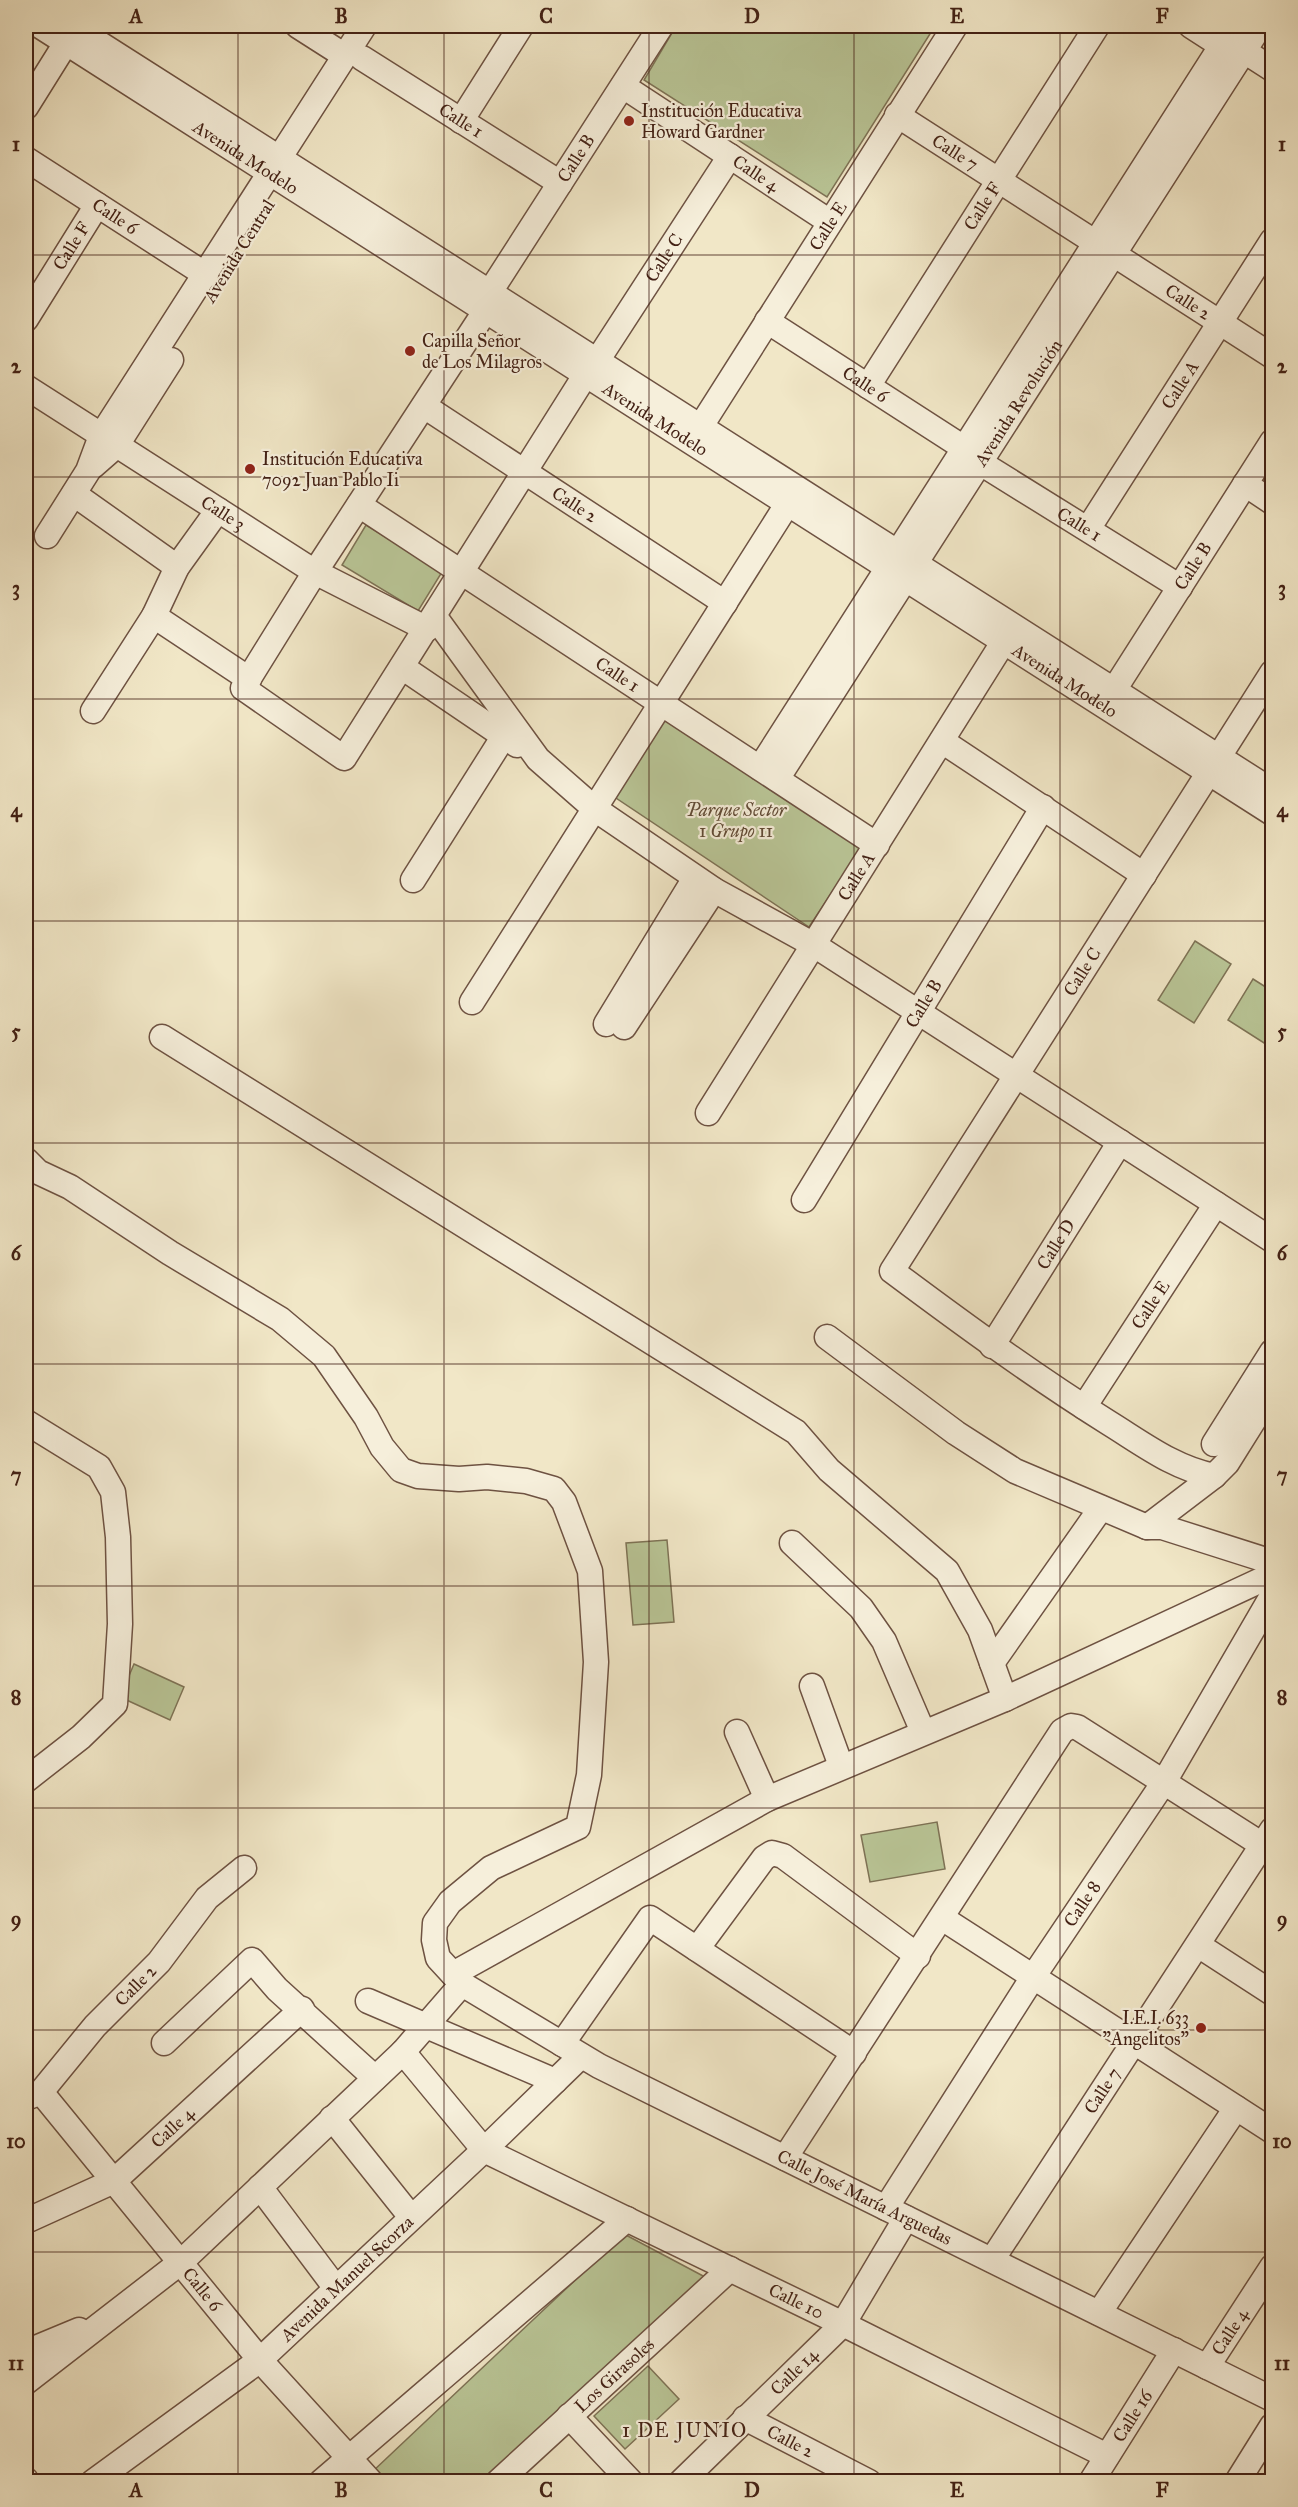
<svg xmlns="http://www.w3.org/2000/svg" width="1298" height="2507" font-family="'IM FELL Great Primer',serif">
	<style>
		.green { fill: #b9c596; stroke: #7e7356; stroke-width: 1.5 }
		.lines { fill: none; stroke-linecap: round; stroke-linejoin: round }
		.minor-casing { stroke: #6e5242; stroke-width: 27 }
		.minor { stroke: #f6efdb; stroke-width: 24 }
		.grid { fill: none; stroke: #432115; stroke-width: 1.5; stroke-opacity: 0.55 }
		.poi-dot { fill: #8f2418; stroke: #f6efdb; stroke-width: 2 }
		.labels { text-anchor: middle; stroke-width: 4.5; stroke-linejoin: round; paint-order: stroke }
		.poi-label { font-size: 18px; fill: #432115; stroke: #f6efdb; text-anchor: start }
		.street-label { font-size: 18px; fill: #432115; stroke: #f6efdb }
		.park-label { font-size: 18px; font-style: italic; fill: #604a35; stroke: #f6efdb }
		.neighbourhood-label { font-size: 20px; letter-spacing: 1.5px; fill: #432115; stroke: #f6efdb }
		.neatline { fill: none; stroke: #432115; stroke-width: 2 }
		.grid-label { font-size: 20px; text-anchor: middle; font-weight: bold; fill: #432115 }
	</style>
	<rect width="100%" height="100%" fill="#f1e7c7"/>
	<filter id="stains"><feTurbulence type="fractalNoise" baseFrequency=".00333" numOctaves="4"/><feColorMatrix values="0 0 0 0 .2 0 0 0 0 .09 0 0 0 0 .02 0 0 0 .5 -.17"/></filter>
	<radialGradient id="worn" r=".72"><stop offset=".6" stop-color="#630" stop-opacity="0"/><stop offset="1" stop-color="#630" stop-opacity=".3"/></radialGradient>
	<path class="green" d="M676,26H935L827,197L644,80Z
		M366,525L442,572L418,611L342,565Z
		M663,714L862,847L809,927L610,794Z
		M1195,941L1231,964L1194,1023L1158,1000Z
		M1253,979L1272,991V1048L1228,1020Z
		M667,1540L674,1622L633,1625L626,1543Z
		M134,1664L184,1687L170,1720L120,1697Z
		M937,1822L945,1869L870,1882L861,1835Z
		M624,2234L705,2277L482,2481H379L371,2473Z
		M648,2366L679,2399L625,2449L594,2416Z"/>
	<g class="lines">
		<defs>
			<g id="minor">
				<path id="s1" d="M40,26L1272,813"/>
				<path d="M72,26L1272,791"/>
				<path d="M298,26L345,56"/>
				<path d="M1191,26L1222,46"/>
				<path d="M1244,51L1272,69"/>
				<path id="s2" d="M362,58L560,183"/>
				<path id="s3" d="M623,86L830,222"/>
				<path d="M26,107L66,43"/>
				<path id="s4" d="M897,115L1272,356"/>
				<path d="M461,121L521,26"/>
				<path id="s5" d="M26,159L206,275"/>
				<path id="s6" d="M490,292L661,26"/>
				<path d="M486,310L315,572L243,688L344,758L586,374"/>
				<path id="s7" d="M26,319L97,205"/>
				<path id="s8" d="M767,321L964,448"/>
				<path id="s9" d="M597,361L730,156"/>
				<path id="s10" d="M868,386L1097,26"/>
				<path id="s11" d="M26,387L315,572L427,629"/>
				<path id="s12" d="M424,406L725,603"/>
				<path id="s13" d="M701,426L955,26"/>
				<path id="s14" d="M979,462L1180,587"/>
				<path d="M93,466L117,445L171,360"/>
				<path d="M1245,484L1272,502"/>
				<path d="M74,494L177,567"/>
				<path id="s15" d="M359,505L877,845"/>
				<path id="s16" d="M1088,529L1272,241"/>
				<path d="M47,536L88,471L101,436L364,26"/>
				<path d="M154,616L249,679"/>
				<path d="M435,617L538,759L595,809L714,890L814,945L1272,1240"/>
				<path d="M402,667L517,745"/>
				<path id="s17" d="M1114,690L1272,442"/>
				<path d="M93,711L154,616L177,567L218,510"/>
				<path d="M942,741L1144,875"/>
				<path d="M760,768L1234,26"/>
				<path id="s18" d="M777,779L1260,26"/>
				<path d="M413,880L504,736"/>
				<path d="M472,1002L788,503"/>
				<path d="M606,1024L695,878"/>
				<path d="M624,1027L714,890"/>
				<path d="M162,1037L796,1432L829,1470L947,1571L980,1630L1005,1699"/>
				<path id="s19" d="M708,1113L1004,641"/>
				<path id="s20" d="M26,1160L38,1172L70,1187L170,1253L280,1319L324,1356L366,1417L382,1447L401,1470L418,1476L459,1479L487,1477L526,1481L554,1489L564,1502L590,1571L596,1662L589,1775L578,1827L491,1868L450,1902L435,1923L434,1940L438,1958L462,1984L599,2066L1272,2399"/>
				<path id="s21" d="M804,1200L1043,807"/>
				<path d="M827,1337L956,1433L1015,1471L1147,1527H1162L1272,1562"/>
				<path id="s22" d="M992,1346L1120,1142"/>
				<path id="s23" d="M1084,1407L1216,1204"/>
				<path d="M26,1422L99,1467L113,1492L118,1537L120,1624L115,1704L81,1737L26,1780"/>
				<path d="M1214,1444L1272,1352"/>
				<path id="s24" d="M1214,1476C1174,1468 1143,1444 1109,1423C1034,1376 963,1324 892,1271L1272,673"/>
				<path d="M1147,1527L1214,1476L1227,1463L1272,1391"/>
				<path d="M792,1543L861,1608L884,1641L923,1732"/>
				<path d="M992,1663L1101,1508"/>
				<path d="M812,1686L841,1766"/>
				<path d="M737,1732L767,1799"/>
				<path d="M942,1918L1272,2131"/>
				<path d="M1198,1945L1272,1993"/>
				<path d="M697,1949L764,1858L772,1853L783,1856L918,1956"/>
				<path d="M453,1974L767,1799L1005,1699L1272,1575"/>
				<path d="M368,2001L555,2081"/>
				<path d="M164,2043L252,1960L277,1989L375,2078"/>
				<path d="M562,2044L650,1918L854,2053"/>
				<path id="s25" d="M403,2052L484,2150L843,2324L1107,2456"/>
				<path id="s26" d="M41,2092L260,2360L371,2482"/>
				<path id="s27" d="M26,2098L41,2092L95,2026L159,1962L207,1898L244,1868"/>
				<path d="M332,2118L411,2217"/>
				<path d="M785,2158L1062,1731L1071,1726L1077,1727L1272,1851"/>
				<path d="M260,2187L335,2287"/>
				<path id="s28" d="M886,2208L1033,1977L1164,1782L1272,1596"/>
				<path id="s29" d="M26,2221L114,2181L302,2009"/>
				<path id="s30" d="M992,2260L1272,1830"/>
				<path d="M1099,2313L1236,2108"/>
				<path d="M26,2352L79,2330"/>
				<path id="s31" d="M1207,2367L1272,2267"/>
				<path d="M26,2382L181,2262L403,2052L462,1984"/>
				<path d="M569,2416L631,2482"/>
				<path id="s32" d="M745,2418L869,2482"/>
				<path d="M26,2480L27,2482"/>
				<path id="s33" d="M93,2482L260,2360L484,2150L581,2056"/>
				<path d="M321,2482L627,2219"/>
				<path id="s34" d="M498,2482L730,2269"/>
				<path id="s35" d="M681,2482L843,2324L906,2218"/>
				<path id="s36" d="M1091,2482L1174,2350"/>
				<path d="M1237,2482L1272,2426"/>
			</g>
		</defs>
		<use href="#minor" class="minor-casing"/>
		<use href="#minor" class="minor"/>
	</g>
	<path class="grid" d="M238,26V2482M444,26V2482M649,26V2482M854,26V2482M1060,26V2482M26,255H1272M26,477H1272M26,699H1272M26,921H1272M26,1143H1272M26,1364H1272M26,1586H1272M26,1808H1272M26,2030H1272M26,2252H1272"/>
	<g class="poi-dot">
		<circle cx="629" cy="121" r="6"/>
		<circle cx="410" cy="351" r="6"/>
		<circle cx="250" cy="469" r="6"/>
		<circle cx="1201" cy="2028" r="6"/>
	</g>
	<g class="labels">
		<g class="poi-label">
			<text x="641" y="117">Institución Educativa<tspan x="641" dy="21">Howard Gardner</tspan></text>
			<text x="422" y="347">Capilla Señor<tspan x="422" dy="21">de Los Milagros</tspan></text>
			<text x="262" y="465">Institución Educativa<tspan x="262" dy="21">7092 Juan Pablo Ii</tspan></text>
			<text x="1189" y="2024" text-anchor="end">I.E.I. 633<tspan x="1189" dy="21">"Angelitos"</tspan></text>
		</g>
		<g class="street-label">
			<text dy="6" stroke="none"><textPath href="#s2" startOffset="117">Calle 1</textPath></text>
			<text dy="6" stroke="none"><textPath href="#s4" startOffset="69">Calle 7</textPath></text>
			<text dy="6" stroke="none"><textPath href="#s1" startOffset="244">Avenida Modelo</textPath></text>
			<text dy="6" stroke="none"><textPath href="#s6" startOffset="159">Calle B</textPath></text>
			<text dy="6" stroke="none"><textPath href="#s3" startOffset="159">Calle 4</textPath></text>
			<text dy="6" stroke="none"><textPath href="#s10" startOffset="213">Calle F</textPath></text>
			<text dy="6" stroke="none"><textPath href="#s5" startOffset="106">Calle 6</textPath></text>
			<text dy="6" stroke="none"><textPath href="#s13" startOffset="237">Calle E</textPath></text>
			<text dy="6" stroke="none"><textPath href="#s7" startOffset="86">Calle F</textPath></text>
			<text transform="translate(239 251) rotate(-58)" y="6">Avenida Central</text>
			<text dy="6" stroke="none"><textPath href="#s9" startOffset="123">Calle C</textPath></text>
			<text dy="6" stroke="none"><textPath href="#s4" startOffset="346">Calle 2</textPath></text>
			<text dy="6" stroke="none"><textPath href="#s8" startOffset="117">Calle 6</textPath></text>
			<text dy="6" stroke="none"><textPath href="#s16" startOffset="171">Calle A</textPath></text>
			<text dy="6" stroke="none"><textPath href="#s18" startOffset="447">Avenida Revolución</textPath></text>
			<text dy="6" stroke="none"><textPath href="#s1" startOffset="730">Avenida Modelo</textPath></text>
			<text dy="6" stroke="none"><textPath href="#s12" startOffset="180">Calle 2</textPath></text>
			<text dy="6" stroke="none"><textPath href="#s11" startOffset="234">Calle 3</textPath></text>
			<text dy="6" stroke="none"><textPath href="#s14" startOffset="118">Calle 1</textPath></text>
			<text dy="6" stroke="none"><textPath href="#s17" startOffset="147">Calle B</textPath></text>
			<text dy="6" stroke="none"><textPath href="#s15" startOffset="309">Calle 1</textPath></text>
			<text dy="6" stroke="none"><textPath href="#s1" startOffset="1216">Avenida Modelo</textPath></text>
			<text dy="6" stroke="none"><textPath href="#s19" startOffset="279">Calle A</textPath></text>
			<text dy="6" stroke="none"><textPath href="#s24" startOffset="738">Calle C</textPath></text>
			<text dy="6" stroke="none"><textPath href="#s21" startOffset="230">Calle B</textPath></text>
			<text dy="6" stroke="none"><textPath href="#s22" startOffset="120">Calle D</textPath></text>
			<text dy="6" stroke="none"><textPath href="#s23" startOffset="122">Calle E</textPath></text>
			<text dy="6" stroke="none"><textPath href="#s28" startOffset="362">Calle 8</textPath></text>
			<text dy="6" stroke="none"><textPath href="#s27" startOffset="159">Calle 2</textPath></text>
			<text dy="6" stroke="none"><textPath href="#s30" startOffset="202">Calle 7</textPath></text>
			<text dy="6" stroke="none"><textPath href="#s29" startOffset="176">Calle 4</textPath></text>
			<text dy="6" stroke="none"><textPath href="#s20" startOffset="1701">Calle José María Arguedas</textPath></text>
			<text dy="6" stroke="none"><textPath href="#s33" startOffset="326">Avenida Manuel Scorza</textPath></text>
			<text dy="6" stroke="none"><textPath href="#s26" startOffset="255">Calle 6</textPath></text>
			<text dy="6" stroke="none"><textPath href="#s25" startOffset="474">Calle 10</textPath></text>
			<text dy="6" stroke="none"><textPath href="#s31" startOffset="42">Calle 4</textPath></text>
			<text dy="6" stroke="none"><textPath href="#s35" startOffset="158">Calle 14</textPath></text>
			<text dy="6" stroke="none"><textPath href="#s34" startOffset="158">Los Girasoles</textPath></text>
			<text dy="6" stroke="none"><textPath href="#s36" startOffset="78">Calle 16</textPath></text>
			<text dy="6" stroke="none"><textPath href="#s32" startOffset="51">Calle 2</textPath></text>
		</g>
		<g class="park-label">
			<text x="736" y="816">Parque Sector<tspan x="736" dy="21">1 Grupo 11</tspan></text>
		</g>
		<g class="neighbourhood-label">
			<text x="685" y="2437">1 DE JUNIO</text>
		</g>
	</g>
	<rect width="1298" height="2507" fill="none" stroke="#f1e7c7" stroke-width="66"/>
	<rect x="33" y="33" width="1232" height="2441" class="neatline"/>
	<g class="grid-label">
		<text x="136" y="23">A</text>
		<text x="341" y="23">B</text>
		<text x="546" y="23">C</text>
		<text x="752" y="23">D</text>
		<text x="957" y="23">E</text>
		<text x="1162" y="23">F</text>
		<text x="16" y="151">1</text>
		<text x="1282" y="151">1</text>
		<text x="16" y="373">2</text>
		<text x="1282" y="373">2</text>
		<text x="16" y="595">3</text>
		<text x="1282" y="595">3</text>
		<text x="16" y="817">4</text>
		<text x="1282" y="817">4</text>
		<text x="16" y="1038">5</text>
		<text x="1282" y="1038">5</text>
		<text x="16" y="1260">6</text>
		<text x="1282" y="1260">6</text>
		<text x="16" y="1482">7</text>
		<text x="1282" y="1482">7</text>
		<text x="16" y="1704">8</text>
		<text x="1282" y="1704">8</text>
		<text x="16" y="1926">9</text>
		<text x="1282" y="1926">9</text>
		<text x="16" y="2148">10</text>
		<text x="1282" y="2148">10</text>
		<text x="16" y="2370">11</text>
		<text x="1282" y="2370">11</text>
		<text x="136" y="2497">A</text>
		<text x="341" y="2497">B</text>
		<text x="546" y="2497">C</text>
		<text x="752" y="2497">D</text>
		<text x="957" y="2497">E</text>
		<text x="1162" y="2497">F</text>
	</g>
	<rect width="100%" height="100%" filter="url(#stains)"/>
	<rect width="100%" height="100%" fill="url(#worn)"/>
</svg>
